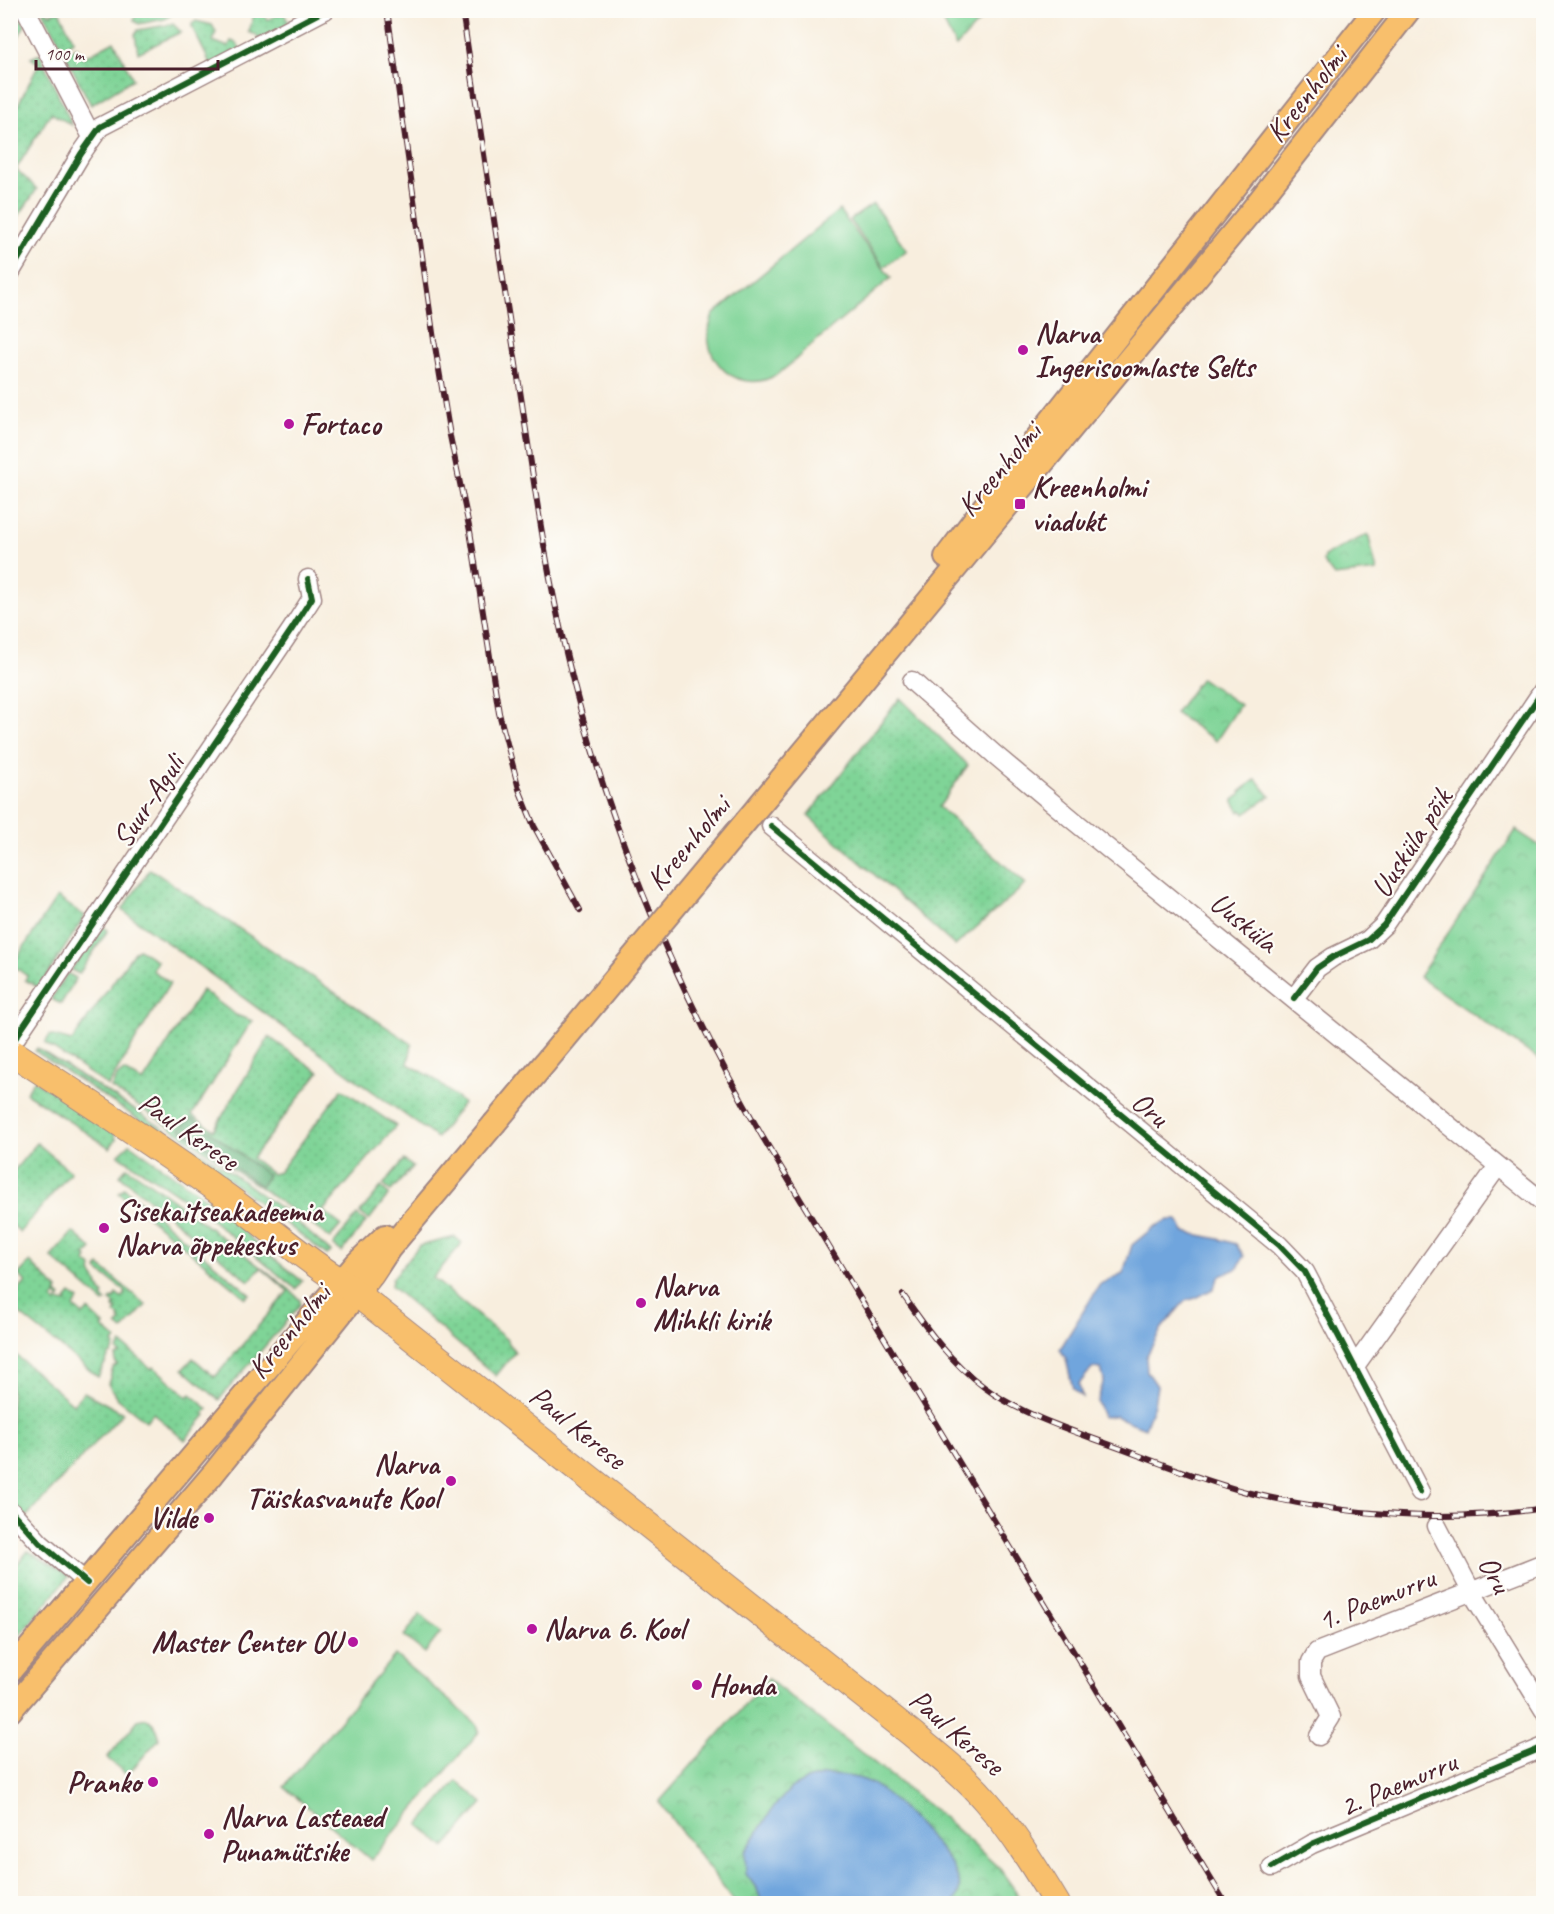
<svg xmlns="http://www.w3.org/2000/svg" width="1554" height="1914" font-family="Caveat,sans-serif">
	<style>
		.grass { fill: url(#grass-dots); stroke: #647a61; stroke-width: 1.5 }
		.forest { fill: url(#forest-firs); stroke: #586a56; stroke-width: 1.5 }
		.park { fill: url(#park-crowns); stroke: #647a61; stroke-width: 1.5 }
		.pitch { fill: #7fd497; stroke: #647a61; stroke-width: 1.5 }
		.water { fill: #70a5dd; stroke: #5d6284; stroke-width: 1.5 }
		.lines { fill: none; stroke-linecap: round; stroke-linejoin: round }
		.minor-casing { stroke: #a18684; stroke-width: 21 }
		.major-casing { stroke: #a18684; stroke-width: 26 }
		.highway-casing { stroke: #a18684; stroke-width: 28 }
		.minor { stroke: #fff; stroke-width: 18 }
		.major { stroke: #f8bf6c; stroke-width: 22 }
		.highway { stroke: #f8bf6c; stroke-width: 26 }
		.rail-casing { stroke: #4a1f2b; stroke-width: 6 }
		.rail { stroke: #fdfcf7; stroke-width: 4; stroke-dasharray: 11; stroke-linecap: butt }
		.major-bridge-casing { stroke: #a18684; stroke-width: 26; stroke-linecap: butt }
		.major-bridge { stroke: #f8bf6c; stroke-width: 22 }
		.cycleway-casing { stroke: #fdfcf7; stroke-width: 10 }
		.cycleway { stroke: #1b5e20; stroke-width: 6 }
		.poi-dot { fill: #b5179e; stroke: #fdfcf7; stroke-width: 2 }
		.labels { text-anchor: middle; stroke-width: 4.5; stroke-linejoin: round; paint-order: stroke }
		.street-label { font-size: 30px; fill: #4a1f2b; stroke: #fdfcf7 }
		.poi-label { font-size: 30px; font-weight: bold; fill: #4a1f2b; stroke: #fdfcf7; text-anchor: start }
	</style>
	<defs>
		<pattern id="grass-dots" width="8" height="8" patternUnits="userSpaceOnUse" patternTransform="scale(1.5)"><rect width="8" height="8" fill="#7fd497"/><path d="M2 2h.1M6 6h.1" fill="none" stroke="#6fb682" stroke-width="1.8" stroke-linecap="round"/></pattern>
		<pattern id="forest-firs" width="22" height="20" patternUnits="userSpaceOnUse" patternTransform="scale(1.5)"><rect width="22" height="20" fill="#67b680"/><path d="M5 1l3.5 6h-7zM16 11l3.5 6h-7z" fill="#579369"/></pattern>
		<pattern id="park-crowns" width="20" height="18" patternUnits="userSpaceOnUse" patternTransform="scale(1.5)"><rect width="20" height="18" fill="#7fd497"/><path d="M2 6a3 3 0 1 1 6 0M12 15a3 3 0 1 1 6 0" fill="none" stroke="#6fb682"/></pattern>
	</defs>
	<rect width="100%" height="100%" fill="#fdfcf7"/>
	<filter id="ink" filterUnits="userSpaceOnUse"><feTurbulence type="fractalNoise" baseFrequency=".0167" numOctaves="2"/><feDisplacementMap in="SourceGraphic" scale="12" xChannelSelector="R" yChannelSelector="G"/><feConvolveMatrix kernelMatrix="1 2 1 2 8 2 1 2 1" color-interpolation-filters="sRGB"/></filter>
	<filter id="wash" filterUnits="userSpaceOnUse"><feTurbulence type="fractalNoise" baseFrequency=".008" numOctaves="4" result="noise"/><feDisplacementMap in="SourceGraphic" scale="24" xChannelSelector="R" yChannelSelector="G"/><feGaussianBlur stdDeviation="1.35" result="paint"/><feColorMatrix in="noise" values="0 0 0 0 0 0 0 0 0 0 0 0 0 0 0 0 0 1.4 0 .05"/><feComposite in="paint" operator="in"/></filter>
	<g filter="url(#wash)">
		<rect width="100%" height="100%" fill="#f8eede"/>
		<path class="grass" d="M12,11H16L25,25L11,50Z
			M43,11H47L49,14L59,11L74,41L62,47Z
			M137,11H170L171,15L165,19L139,24L134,20Z
			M255,11H262L267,20L283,12L290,25L259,40L256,35L249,32Z
			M196,21L212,25L216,32L213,41L228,47L231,41L237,43L241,50L211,65L192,27V24Z
			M173,24L181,32L138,53L135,34L138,30Z
			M114,41L133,79L91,105L64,53L77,47L83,58Z
			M40,54L72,125L51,113L16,169L37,189L16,220L11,189L10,120L39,64L31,58Z
			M900,698L968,765L939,807L1026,884L955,946L808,816Z
			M150,869L412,1044L408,1064L432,1077L463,1103L437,1138L122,910Z
			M57,897L85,916L39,988L25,980L27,976L12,965Z
			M102,926L108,930L79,974L71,970Z
			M139,949L157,961L152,970L170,983L108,1086L45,1043L50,1035L72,1041L134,952Z
			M67,973L76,978L61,1004L51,999Z
			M202,990L236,1015L252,1021L192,1115L214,1130L269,1037L319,1072L252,1158L272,1174L279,1172L342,1089L396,1126L323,1211L341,1225L330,1238L261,1188L111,1088L117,1076L124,1071L143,1082Z
			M37,1048L215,1161L284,1211L331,1252L327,1255L220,1173L35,1051Z
			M34,1080L114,1132L116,1139L110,1148L26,1093Z
			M37,1143L71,1172L20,1232L11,1224V1174Z
			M130,1144L221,1209L263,1250L302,1281L296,1289L191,1203L118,1155Z
			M404,1160L413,1167L391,1191L383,1185Z
			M127,1167L163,1192L289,1289L300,1300V1305L219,1400L183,1369L193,1358L215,1377L288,1291L261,1268L249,1281L124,1179L120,1175Z
			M381,1187L389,1194L369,1220L360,1213Z
			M124,1188L250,1294L246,1298L119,1193Z
			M357,1215L366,1222L342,1252L333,1245Z
			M73,1232L92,1249L86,1255H84L87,1258L85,1261L92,1267L91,1273L98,1283L97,1285L101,1289L100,1291L104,1295L102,1297L106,1301L104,1303L51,1257Z
			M455,1237L462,1243L433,1278L506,1339L515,1352L496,1376L391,1286L392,1279L419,1246Z
			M30,1262L58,1290L56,1292L61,1297L59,1299L56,1295L53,1300L56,1303L58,1301L66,1303L67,1301L66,1300L71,1294L79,1300L74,1307L83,1315L88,1310L104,1325L102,1327L116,1339L113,1343L115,1346L112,1354L109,1355L98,1377L11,1307V1299L26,1282L18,1275Z
			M99,1265L146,1305L123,1330L117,1325L121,1321L119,1319L120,1317L115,1313L117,1310L113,1307L115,1304L110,1301L112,1298L114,1299L116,1294L121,1298L125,1295V1291L97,1270Z
			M121,1343L152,1369L154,1367L188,1397L191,1394L208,1409L204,1413L206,1415L185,1440L153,1413L146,1421L117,1398L108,1384L113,1368L117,1365L115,1362L116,1356L121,1354L118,1351Z
			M11,1351L73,1404L84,1392L123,1413L26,1517L11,1509Z
			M28,1551L69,1576L11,1646V1572Z
			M146,1718C154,1723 159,1729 159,1739L127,1775L107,1758L138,1720Z"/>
		<path class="forest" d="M192,1118L268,1175L261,1186L180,1129Z"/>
		<path class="park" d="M938,11H989L956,47Z
			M1368,534L1377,571L1334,576L1323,562L1324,556Z
			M1201,678L1240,705L1216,741L1175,713Z
			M1256,779L1270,796L1245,814L1242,810L1240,812L1233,800L1241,794L1240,792Z
			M1516,830L1543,848V1062L1419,977Z
			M420,1614L441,1632L425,1653L404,1636Z
			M768,1679L942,1816L1000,1869L1024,1903H735L659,1802Z"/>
		<path class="pitch" d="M873,204L907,250L884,267L850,220Z
			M839,210L891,278C864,301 837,324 810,346C799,356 787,369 774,376C756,386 734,382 720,366C706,349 706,334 713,315Z
			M395,1655L477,1724L479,1732L371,1860L284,1787Z
			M457,1781L483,1803L445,1847L419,1825Z"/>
		<path class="water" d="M1168,1220H1178L1184,1232L1219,1239L1236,1244L1244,1256L1238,1268L1220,1276L1213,1289L1196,1298L1185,1301L1162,1328L1146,1357L1147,1371L1157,1386L1154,1404L1145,1428L1115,1416L1103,1417L1097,1402L1104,1380L1101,1369L1092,1368L1079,1384L1082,1397L1073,1389L1066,1359L1060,1349L1100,1284L1123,1273L1132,1245L1154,1227Z
			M824,1775C841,1776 859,1775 874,1785C895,1799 954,1857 959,1882C961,1890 958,1897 953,1903H762L757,1889L746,1874L745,1852L773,1808L792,1787L806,1780Z"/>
	</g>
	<g filter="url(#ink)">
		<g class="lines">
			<defs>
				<path id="minor" d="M26,10L92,137
					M10,273L81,154L100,127L325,10
					M912,681L994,754L1073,820L1544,1203
					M771,826L1279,1245L1305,1272L1420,1492
					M1294,998L1317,968L1333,957L1368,940L1384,925L1544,689
					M10,1046L292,629L312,598L308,579
					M1355,1366L1498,1166
					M10,1513L12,1512L40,1543L87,1583
					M1437,1526L1471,1591L1544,1710
					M1319,1736L1331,1717L1311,1676V1662L1317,1652L1544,1563
					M1272,1867L1312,1844L1544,1747"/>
				<path id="major" d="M946,557L1015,466L1375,10
					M816,737L1252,210L1409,10
					M10,1671L357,1263L385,1236
					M10,1711L213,1474L372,1275L389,1249L494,1124"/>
				<path id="highway" d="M10,1051C81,1097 152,1143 220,1192C262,1221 299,1256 342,1282L911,1733C936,1754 964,1775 986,1801C1014,1833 1035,1868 1057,1904"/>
			</defs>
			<use href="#minor" class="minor-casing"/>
			<use href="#major" class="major-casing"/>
			<use href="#highway" class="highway-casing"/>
			<use href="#minor" class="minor"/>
			<use href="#major" class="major"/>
			<use href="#highway" class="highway"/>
			<defs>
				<path id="rail" d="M387,10L434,340L450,436L470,531L499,713L519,789L534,826L580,910
					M462,10C481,135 500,259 519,384C533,475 545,567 567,657C607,825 676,988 762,1136L1226,1904
					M903,1295C927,1329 950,1362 984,1387C1023,1416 1071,1430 1116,1447C1160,1463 1204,1481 1250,1493C1345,1516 1447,1523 1544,1508"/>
			</defs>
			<use href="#rail" class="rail-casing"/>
			<use href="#rail" class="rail"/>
			<defs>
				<path id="major-bridge" d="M494,1124L816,737"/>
			</defs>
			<use href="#major-bridge" class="major-bridge-casing"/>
			<use href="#major-bridge" class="major-bridge"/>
			<defs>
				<path id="cycleway" d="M10,273L81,154L100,127L325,10
					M771,826L1279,1245L1305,1272L1420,1492
					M1294,998L1317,968L1333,957L1368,940L1384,925L1544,689
					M10,1046L292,629L312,598L308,579
					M10,1513L12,1512L40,1543L87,1583
					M1272,1867L1312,1844L1544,1747"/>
			</defs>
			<use href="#cycleway" class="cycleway-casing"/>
			<use href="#cycleway" class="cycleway"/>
		</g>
	</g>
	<g class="poi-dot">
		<circle cx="1023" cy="350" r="6"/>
		<circle cx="289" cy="424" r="6"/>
		<rect x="1014" y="498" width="12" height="12" rx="3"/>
		<circle cx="104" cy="1228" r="6"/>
		<circle cx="641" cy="1303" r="6"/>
		<circle cx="451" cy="1481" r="6"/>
		<circle cx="209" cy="1518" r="6"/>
		<circle cx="532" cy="1629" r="6"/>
		<circle cx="353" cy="1642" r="6"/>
		<circle cx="697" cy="1685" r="6"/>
		<circle cx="153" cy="1782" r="6"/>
		<circle cx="209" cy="1834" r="6"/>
	</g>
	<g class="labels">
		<g class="street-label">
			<text transform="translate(1306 94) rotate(-52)" y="10">Kreenholmi</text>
			<text transform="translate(999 469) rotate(-50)" y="10">Kreenholmi</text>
			<text transform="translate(148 801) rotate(-56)" y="10">Suur-Aguli</text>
			<text transform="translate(688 843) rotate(-50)" y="10">Kreenholmi</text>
			<text transform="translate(1411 843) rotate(-57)" y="10">Uusküla põik</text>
			<text transform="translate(1244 922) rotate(39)" y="10">Uusküla</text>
			<text transform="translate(1150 1109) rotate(40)" y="10">Oru</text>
			<text transform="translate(189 1131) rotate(35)" y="10">Paul Kerese</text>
			<text transform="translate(289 1331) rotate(-51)" y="10">Kreenholmi</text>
			<text transform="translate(578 1427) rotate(39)" y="10">Paul Kerese</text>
			<text transform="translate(1495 1574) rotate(61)" y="10">Oru</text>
			<text transform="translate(1376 1599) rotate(-22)" y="10">1. Paemurru</text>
			<text transform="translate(957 1732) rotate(41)" y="10">Paul Kerese</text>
			<text transform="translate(1398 1784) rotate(-23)" y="10">2. Paemurru</text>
		</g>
		<g class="poi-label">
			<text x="1035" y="343">Narva<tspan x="1035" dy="34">Ingerisoomlaste Selts</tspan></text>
			<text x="301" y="434">Fortaco</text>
			<text x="1032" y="497">Kreenholmi<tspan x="1032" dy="34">viadukt</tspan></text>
			<text x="116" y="1221">Sisekaitseakadeemia<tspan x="116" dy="34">Narva õppekeskus</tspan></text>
			<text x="653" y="1296">Narva<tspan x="653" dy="34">Mihkli kirik</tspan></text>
			<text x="439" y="1474" text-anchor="end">Narva<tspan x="439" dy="34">Täiskasvanute Kool</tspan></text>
			<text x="197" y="1528" text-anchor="end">Vilde</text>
			<text x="544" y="1639">Narva 6. Kool</text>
			<text x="341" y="1652" text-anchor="end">Master Center OU</text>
			<text x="709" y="1695">Honda</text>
			<text x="141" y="1792" text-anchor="end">Pranko</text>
			<text x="221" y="1827">Narva Lasteaed<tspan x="221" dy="34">Punamütsike</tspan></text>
		</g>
	</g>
	<rect width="1554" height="1914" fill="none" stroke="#fdfcf7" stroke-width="36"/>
	<path d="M36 60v9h182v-9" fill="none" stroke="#4a1f2b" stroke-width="3"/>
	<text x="45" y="60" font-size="18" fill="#4a1f2b" stroke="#fdfcf7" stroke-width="4.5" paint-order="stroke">100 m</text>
</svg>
